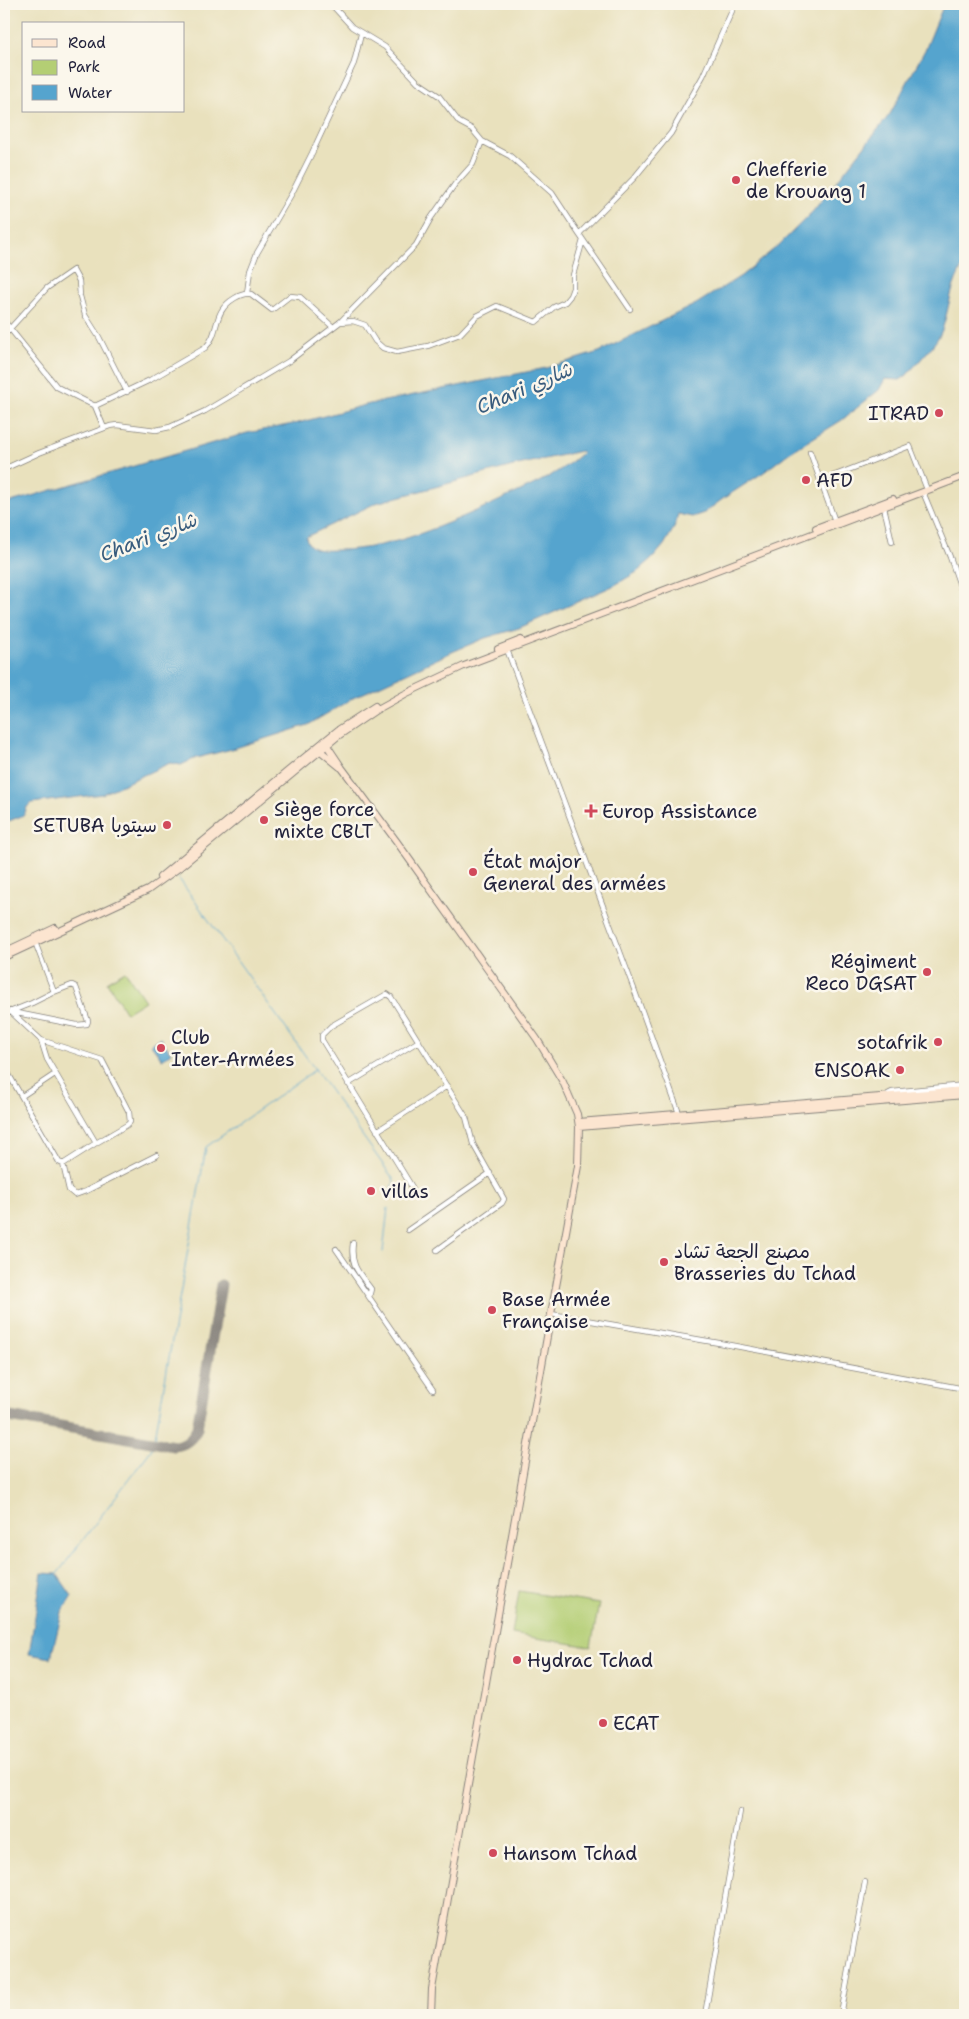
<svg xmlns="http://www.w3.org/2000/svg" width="969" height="2019" font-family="'Shantell Sans','Playpen Sans Arabic',sans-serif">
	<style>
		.green { fill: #b4ce74; stroke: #6b7858 }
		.water { fill: #55a4ce; stroke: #3c6384; fill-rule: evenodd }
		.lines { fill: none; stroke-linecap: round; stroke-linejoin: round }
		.stream { stroke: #55a4ce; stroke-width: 1 }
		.taxiway { stroke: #86827c; stroke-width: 11 }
		.street-casing { stroke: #86827c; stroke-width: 6 }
		.secondary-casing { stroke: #86827c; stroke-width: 8 }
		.street { stroke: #fff; stroke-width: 4.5 }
		.secondary { stroke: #fce5d0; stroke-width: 6 }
		.poi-dot { fill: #d1495b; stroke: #fbf7ec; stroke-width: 2 }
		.labels { text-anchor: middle; stroke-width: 5; stroke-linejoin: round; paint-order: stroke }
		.poi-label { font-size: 19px; fill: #22223b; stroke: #fbf7ec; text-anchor: start }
		.water-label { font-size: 20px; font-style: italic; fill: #395c7d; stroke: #fbf7ec }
	</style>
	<rect width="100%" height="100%" fill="#fbf7ec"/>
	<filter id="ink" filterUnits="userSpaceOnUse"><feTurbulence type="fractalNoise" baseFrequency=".02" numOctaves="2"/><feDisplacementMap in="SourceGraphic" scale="10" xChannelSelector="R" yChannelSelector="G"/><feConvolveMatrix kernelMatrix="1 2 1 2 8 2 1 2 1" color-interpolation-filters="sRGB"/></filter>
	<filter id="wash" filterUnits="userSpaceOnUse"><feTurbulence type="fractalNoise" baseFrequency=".0096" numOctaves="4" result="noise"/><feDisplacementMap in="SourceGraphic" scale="20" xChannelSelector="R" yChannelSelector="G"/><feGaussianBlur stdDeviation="1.12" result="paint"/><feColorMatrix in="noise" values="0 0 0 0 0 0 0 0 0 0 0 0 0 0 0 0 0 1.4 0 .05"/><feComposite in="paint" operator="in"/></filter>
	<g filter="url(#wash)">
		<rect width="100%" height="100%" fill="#e9e1bd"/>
		<path class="green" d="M125,971L145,1001L126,1013L107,982Z
			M519,1591L599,1604L591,1647L512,1634Z"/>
		<path class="water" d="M944,4H965V264C951,281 949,310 942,330C937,344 916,364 906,376L900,380L885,379L879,390L842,420L789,453L764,472L724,498L704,513L692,517L678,514L674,528L664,545L653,558L637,572L615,585L519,628L485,638L452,652L353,698L308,725L232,749L196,758L181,765L170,763L102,794L32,803L27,807L24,815L4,823V504L247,433L298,423L365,405L546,368L599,352L696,304L741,276L779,245L814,210L890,114L926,48ZM581,451L582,453C557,476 524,489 494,503C447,524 390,550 338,550C327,550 310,553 306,538L308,536L376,503L513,466Z
			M160,1037L171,1053L162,1059L151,1044Z
			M42,1573L57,1574L72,1596L62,1612L51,1658L29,1654Z"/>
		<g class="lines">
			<path class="stream" d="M177,876L394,1180L390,1198
				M383,1252L388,1208
				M57,1574L151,1450L154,1443L206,1147L316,1069"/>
			<path class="taxiway" d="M4,1416L174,1446C186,1445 193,1438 197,1428L221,1285"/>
		</g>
	</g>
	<g filter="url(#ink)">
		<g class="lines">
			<defs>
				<path id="street" d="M331,4L352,27L385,47L418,82L439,96L459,122L472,129L482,141L510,156L552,193L579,234
					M247,293L250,271L257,253L292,193L312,153L354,63L361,34
					M630,309L579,234L634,178L671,133L703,76L735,4
					M4,321L57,387L95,406L104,428
					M340,322L353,321L365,325L375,341L383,348L397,352L428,346L460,334L477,316L497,306L536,322L554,307L565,302L570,296L573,288V275L583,240
					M4,335L47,288L73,270L79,281L80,296L85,315L99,337L127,392
					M95,406L150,380L205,348C221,332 211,312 235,298C240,295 245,293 251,294L272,310L290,296L300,297L333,327
					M810,452L836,524
					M4,469L39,453L110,426L117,425L156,430L170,427L205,411L289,361L340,322L416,245L431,218L455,184L473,164L482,141
					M820,481L910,446L926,487
					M923,492L950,557L965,600
					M884,507L892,542
					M506,647L634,989L680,1116
					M12,1011L32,1003L54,992L35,942
					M12,1012L77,1025L87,1024L88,1021L76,987L72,985L54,992
					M4,1017L10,1011L41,1040L102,1060L129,1112L130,1122L127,1125L96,1143L47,1059L41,1040
					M4,1066L59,1162L63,1164L96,1143
					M348,1084L419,1041
					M22,1096L55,1074
					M886,1098L888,1094L892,1092L965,1085
					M377,1131L447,1086
					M63,1164L69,1190L75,1195L86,1191L157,1155
					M412,1187L322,1040V1035L331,1026L387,994L391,997L466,1117L473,1144L504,1199L502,1203L437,1250
					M408,1230L490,1173
					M353,1243C350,1265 358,1272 371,1289L369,1297
					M336,1249L433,1390
					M551,1314L719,1343L965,1389
					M705,2015L740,1811
					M841,2015L865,1882"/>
				<path id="secondary" d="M816,528L893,499
					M498,649L521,640
					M324,741L342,768L397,842L537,1039L563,1082L577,1114L579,1127L578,1166L551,1314L432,1989L431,2015
					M317,748L340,767
					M160,877L317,747L338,730L375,706
					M4,952L55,928
					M4,957L148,890L180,867L338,736L376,710L405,694L464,666L965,476
					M579,1122L965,1090
					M579,1127L965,1095"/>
			</defs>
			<use href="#street" class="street-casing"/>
			<use href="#secondary" class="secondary-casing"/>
			<use href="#street" class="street"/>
			<use href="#secondary" class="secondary"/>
		</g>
	</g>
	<g class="poi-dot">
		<circle cx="736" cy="180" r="5"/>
		<circle cx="939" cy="413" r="5"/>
		<circle cx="806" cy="480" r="5"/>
		<path d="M588.5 803.5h5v5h5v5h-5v5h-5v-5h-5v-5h5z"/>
		<circle cx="264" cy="820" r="5"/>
		<circle cx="167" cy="825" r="5"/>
		<circle cx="473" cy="872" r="5"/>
		<circle cx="927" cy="972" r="5"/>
		<circle cx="938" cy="1042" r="5"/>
		<circle cx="161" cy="1048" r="5"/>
		<circle cx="900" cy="1070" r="5"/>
		<circle cx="371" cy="1191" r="5"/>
		<circle cx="664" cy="1262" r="5"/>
		<circle cx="492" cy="1310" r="5"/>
		<circle cx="517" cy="1660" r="5"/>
		<circle cx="603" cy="1723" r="5"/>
		<circle cx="493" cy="1853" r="5"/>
	</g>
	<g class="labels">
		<g class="poi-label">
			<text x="746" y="176">Chefferie<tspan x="746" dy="22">de Krouang 1</tspan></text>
			<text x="929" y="420" text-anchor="end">ITRAD</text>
			<text x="816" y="487">AFD</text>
			<text x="274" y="816">Siège force<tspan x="274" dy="22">mixte CBLT</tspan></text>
			<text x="602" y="818">Europ Assistance</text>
			<text x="157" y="832" text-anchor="end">SETUBA سيتوبا</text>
			<text x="483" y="868">État major<tspan x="483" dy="22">General des armées</tspan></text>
			<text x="917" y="968" text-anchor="end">Régiment<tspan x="917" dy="22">Reco DGSAT</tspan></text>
			<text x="171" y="1044">Club<tspan x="171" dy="22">Inter-Armées</tspan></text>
			<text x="928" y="1049" text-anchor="end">sotafrik</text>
			<text x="890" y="1077" text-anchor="end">ENSOAK</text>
			<text x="381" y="1198">villas</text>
			<text x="674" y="1258">مصنع الجعة تشاد<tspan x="674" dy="22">Brasseries du Tchad</tspan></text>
			<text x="502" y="1306">Base Armée<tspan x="502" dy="22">Française</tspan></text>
			<text x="527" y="1667">Hydrac Tchad</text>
			<text x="613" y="1730">ECAT</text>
			<text x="503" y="1860">Hansom Tchad</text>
		</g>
		<g class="water-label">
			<text transform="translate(524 388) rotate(-23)" y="7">Chari شاري</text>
			<text transform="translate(148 537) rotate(-21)" y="7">Chari شاري</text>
		</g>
	</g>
	<rect width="969" height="2019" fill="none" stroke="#fbf7ec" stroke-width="20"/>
	<rect x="22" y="22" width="162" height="90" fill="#fbf7ec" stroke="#a4a2a5"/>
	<rect x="32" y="39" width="25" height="8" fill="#fce5d0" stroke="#a4a2a5"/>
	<text x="68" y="48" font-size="15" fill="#22223b">Road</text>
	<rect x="32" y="60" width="25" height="15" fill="#b4ce74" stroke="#a4a2a5"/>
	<text x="68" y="72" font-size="15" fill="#22223b">Park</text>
	<rect x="32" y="85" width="25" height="15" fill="#55a4ce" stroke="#a4a2a5"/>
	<text x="68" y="98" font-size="15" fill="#22223b">Water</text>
</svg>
